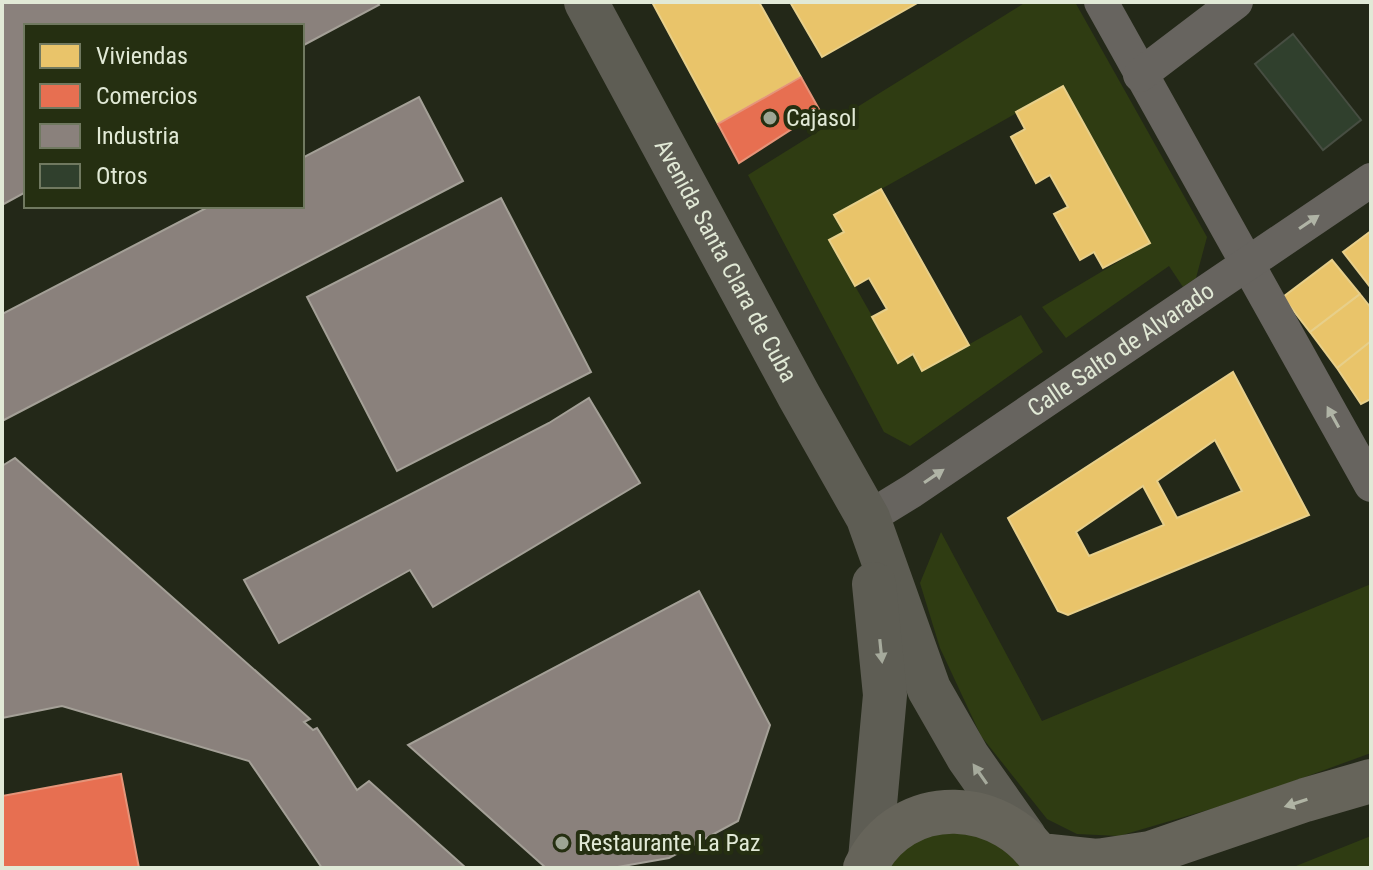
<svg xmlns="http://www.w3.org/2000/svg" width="1373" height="870" font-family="'Roboto Condensed',sans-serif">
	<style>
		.green { fill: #2f3c12 }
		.homes { fill: #e9c46a; stroke: #e7cf8a; stroke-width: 2; fill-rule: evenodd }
		.shops { fill: #e76f51; stroke: #e59479; stroke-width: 2 }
		.industry { fill: #8a817c; stroke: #a4a097; stroke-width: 2 }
		.building { fill: #30402d; stroke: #474e42; stroke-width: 2 }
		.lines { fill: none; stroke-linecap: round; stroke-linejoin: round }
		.street { stroke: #67645f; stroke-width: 34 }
		.secondary { stroke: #5e5d54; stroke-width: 44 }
		.primary { stroke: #66645a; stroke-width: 44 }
		.oneway { fill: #b0b4a6 }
		.oneway2 { fill: #a6aa9c }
		.oneway3 { fill: #b0b4a4 }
		.poi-dot { fill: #9ea594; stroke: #252f11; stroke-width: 3 }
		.labels { text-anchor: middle; stroke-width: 8; stroke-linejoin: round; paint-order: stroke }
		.poi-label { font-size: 24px; fill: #e1e9d6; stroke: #252f11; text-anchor: start }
		.street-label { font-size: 24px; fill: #e1e9d6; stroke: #252f11 }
	</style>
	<rect width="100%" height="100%" fill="#232818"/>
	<path class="green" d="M1026,2H1075L1207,237L1196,278L1183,287L1169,266L1066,338L1042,307L1150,243L1063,87L835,215L844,232L829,240L898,362L913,354L922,371L1021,315L1043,352L910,446L884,432L748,175Z
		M941,532L1042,721L1371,584V753L1245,799L1119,836L1077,834L1047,819L981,736L940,648L920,583Z
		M962,831L987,836L1026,868H888C911,840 927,834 962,831Z
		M1371,836V868H1291Z"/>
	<path class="homes" d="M652,2H759L801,77L718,124Z
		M790,2H919L822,57Z
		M1063,86L1150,243L1103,268L1094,252L1080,260L1054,214L1068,207L1050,175L1036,183L1011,137L1025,129L1016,112Z
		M881,189L969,345L922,371L913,354L898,363L872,317L887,309L869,278L855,286L829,240L844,232L834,215Z
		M1371,231V288L1343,252Z
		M1332,260L1360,294L1310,332L1283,297Z
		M1360,294L1371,308V341L1337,368L1310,332Z
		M1371,341V399L1361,404L1337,368Z
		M1233,372L1309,515L1068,615L1058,611L1008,518ZM1215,440L1242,491L1177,518L1157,481ZM1143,486L1164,525L1089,556L1076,532Z"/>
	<path class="shops" d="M801,77L820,111L739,163L718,124Z
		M121,774L139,868H2V796Z"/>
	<path class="industry" d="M2,2H377L379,5L302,46V26H26V192L2,205Z
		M419,97L463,181L2,421V314L210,206H302V158Z
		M501,198L591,372L397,471L307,297Z
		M589,398L640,483L433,607L410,570L279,643L244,580L549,423Z
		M15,458L310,719L304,722L313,730L317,728L357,790L369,781L466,868H322L249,761L62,706L2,718V466Z
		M699,591L770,725L738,821L669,858L612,868H546L408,745Z"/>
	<path class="building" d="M1293,34L1361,120L1323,150L1255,64Z"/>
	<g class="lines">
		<g class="street">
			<path d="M1101,2L1371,485"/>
			<path d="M1140,75L1236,2"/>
			<path id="s1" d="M868,518L912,491L1371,180"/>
		</g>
		<g class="secondary">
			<path id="s2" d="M586,2L799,396L868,518L929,689L968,757L1025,838"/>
			<path d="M870,859L885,695L874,584"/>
		</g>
		<path class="primary" d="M1040,855L1097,861L1150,853L1305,800L1371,781
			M865,868C902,790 1007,796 1047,868"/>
	</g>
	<defs><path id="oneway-solid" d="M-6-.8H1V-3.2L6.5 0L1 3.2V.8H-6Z" transform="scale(2)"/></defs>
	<g class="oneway">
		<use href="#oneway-solid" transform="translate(1309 222) rotate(-34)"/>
		<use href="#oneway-solid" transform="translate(1333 417) rotate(-119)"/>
		<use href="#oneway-solid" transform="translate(934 476) rotate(-34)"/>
	</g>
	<g class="oneway2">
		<use href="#oneway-solid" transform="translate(881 651) rotate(84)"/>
		<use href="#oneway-solid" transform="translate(980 774) rotate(-125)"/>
	</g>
	<use class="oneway3" href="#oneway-solid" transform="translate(1296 803) rotate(162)"/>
	<g class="poi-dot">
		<circle cx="770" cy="118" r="8"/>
		<circle cx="562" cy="843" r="8"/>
	</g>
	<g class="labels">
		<g class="poi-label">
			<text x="786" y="126">Cajasol</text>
			<text x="578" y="851">Restaurante La Paz</text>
		</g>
		<g class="street-label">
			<text dy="8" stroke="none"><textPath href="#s2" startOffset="294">Avenida Santa Clara de Cuba</textPath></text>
			<text dy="8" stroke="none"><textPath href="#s1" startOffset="304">Calle Salto de Alvarado</textPath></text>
		</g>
	</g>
	<rect width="1373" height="870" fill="none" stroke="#e1e9d6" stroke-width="8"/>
	<rect x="24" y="24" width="280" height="184" fill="#252f11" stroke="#707960" stroke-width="2"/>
	<rect x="40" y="44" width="40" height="24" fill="#e9c46a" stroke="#707960" stroke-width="2"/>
	<text x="96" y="64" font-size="24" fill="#e1e9d6">Viviendas</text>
	<rect x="40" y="84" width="40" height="24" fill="#e76f51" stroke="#707960" stroke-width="2"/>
	<text x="96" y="104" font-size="24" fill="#e1e9d6">Comercios</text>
	<rect x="40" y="124" width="40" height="24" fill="#8a817c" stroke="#707960" stroke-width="2"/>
	<text x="96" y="144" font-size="24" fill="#e1e9d6">Industria</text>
	<rect x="40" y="164" width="40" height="24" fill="#30402d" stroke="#707960" stroke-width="2"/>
	<text x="96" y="184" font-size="24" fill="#e1e9d6">Otros</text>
</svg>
